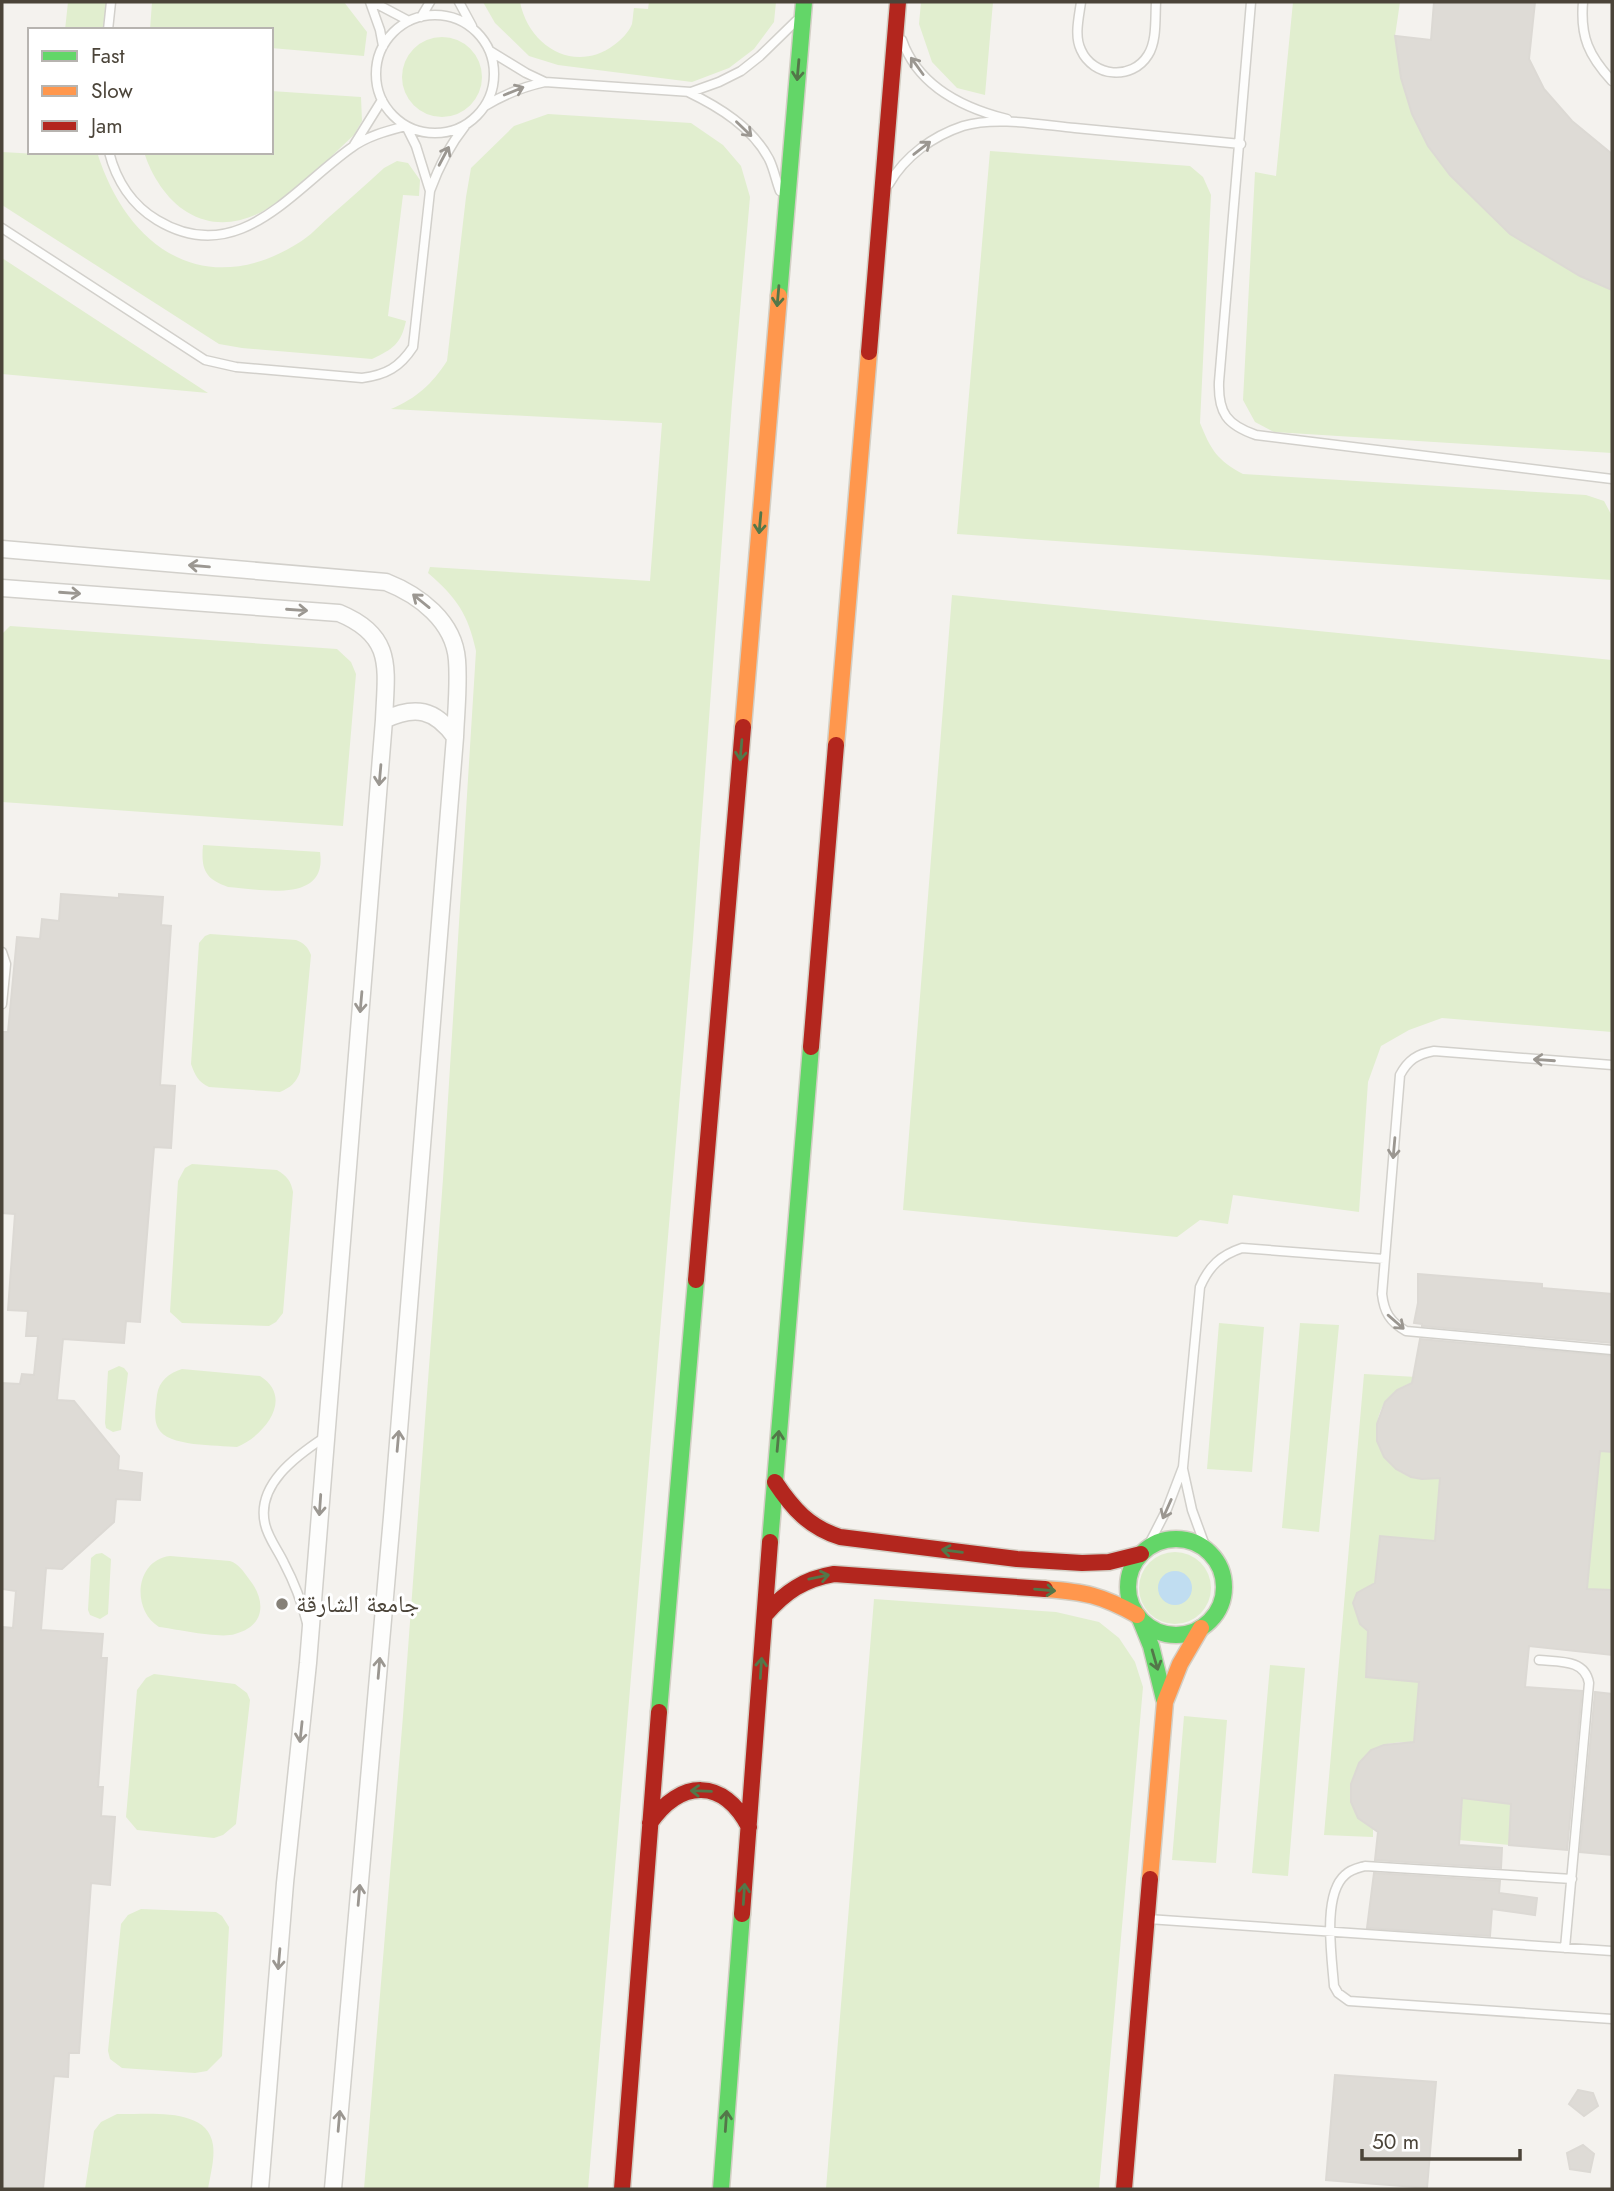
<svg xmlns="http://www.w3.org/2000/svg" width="1614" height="2191" font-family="Jost,'Noto Naskh Arabic',sans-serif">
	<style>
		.green { fill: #e1eecf }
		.water { fill: #c0ddf1 }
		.building { fill: #dedbd6; stroke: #dcd9d4; stroke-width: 2 }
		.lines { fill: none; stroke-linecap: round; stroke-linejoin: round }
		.lane-casing { stroke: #d2d0cb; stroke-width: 11 }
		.street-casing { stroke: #d2d0cb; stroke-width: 19 }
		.fast-casing { stroke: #d3cfc5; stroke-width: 19 }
		.slow-casing { stroke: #d3cfc5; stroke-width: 19 }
		.jam-casing { stroke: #d3cfc5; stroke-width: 19 }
		.lane { stroke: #fdfdfc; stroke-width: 8 }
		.street { stroke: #fdfdfc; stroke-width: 16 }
		.fast { stroke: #63d668; stroke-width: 16 }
		.slow { stroke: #ff974d; stroke-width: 16 }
		.jam { stroke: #b3261e; stroke-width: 16 }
		.oneway { stroke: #9b9791 }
		.oneway2 { stroke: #537749 }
		.poi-dot { fill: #868178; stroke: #fff; stroke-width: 2.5 }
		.labels { text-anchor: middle; stroke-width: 6; stroke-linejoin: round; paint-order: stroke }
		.poi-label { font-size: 24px; fill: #4b4439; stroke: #fff; text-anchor: start }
	</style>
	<rect width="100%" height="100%" fill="#f4f2ee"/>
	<path class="green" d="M68,2H107L105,30H65Z
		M152,2H344L367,32L364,56L271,48V30H150Z
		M483,2H520C529,47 575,74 614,45C621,40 629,32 632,24C633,19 633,13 634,8L648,9L649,2H776L774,22L754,49L729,68L692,82L558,65L529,56L495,23Z
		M921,2H993L985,95L957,88L932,62L919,24Z
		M1293,2H1400L1395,36L1401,78L1412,114L1428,146L1450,175L1510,234L1580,276L1612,288V453L1274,432L1255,422L1243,400L1255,172L1276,176Z
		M402 77a40 40 0 1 1 80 0a40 40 0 1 1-80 0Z
		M271,91L361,97L362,121L354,135C312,173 250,250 187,212C167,200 151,175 144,152H271Z
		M548,114L691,123L723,145L741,166L750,197L732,402L693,939L588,2189H364L403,1716L443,1179L476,651C468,614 457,598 428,573L430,567L650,581L662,423L391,409C417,398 432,384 447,361L466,197L471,168L514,126Z
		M990,151L1190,166L1203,177L1211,195L1200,423C1211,450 1217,460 1243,474L1586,495L1604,501L1612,516V580L957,534Z
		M2,152L55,155L56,152H97C127,249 206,302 300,242C310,236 319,226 328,218C347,201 366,185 384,168L397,161L408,163L420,180L419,196L403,195L388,316L406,321C401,344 393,349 372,359L242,348L219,344L2,205Z
		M2,258L208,393L2,374Z
		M952,595L1612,660V1032L1442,1018L1409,1030L1381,1046L1368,1082L1359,1212L1233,1195L1228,1224L1200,1220L1177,1237L903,1210Z
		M10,626L337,649L351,662L356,674L343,826L2,802V634Z
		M203,845L320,852C328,905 259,889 228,887C204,879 201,868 203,845Z
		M210,934L296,940C304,943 308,947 311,955L300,1072C296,1083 291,1087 280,1092L209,1087C198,1082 195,1075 191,1064L199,943L205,936Z
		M192,1164L277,1170C287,1176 291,1181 293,1192L283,1313L276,1322L269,1326L182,1323L170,1312L178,1181L185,1168Z
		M1219,1323L1264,1327L1252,1472L1207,1469Z
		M1300,1323L1339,1325L1319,1532L1282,1528Z
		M119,1366L124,1368L128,1373L121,1430L113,1432L106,1428L105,1423L108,1371Z
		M182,1369L260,1376C295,1398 264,1436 237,1447C217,1445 167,1447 158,1428C153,1419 156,1405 157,1395C159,1381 169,1373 182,1369Z
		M1364,1374L1612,1388V1417L1465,1404L1412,1382C1402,1387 1393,1392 1386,1401C1366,1429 1381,1468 1412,1477C1421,1480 1430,1479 1440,1478L1435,1541L1380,1536L1366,1677L1419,1682L1414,1742C1384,1742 1365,1746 1354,1776C1351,1784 1349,1796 1352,1803C1357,1812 1367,1821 1373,1829V1837L1324,1835Z
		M1600,1451L1612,1452V1590L1587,1589Z
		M1139 1588a36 36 0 1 1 72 0a36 36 0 1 1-72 0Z
		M102,1553L111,1559L108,1614L100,1619L90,1615L88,1610L91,1558L96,1554Z
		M170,1556L230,1561C239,1564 243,1571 249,1579C266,1600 266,1626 235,1634C220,1639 176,1629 159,1627C131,1610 135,1560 170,1556Z
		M874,1599L1056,1612L1099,1622L1119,1638L1135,1662L1143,1687L1099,2189H826Z
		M1270,1665L1305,1668L1288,1876L1252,1873Z
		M154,1674L235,1684L247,1693L250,1700L236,1824L223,1835L214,1838L137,1830L126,1817L137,1690L146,1678Z
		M1184,1716L1227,1720L1216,1863L1172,1860Z
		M1462,1798L1511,1804L1509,1845L1459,1840Z
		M141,1909L216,1912L222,1916L229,1927L222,2056L207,2071L195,2073L122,2068L110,2059L108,2051L121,1924L128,1915Z
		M117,2114C146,2115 208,2106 213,2145C215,2159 210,2176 208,2189H85L94,2131L101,2122Z"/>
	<path class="water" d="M1158 1588a17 17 0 1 1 34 0a17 17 0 1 1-34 0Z"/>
	<path class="building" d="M1434,2H1535L1529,59L1544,89L1572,121L1612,154V290L1580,276L1510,234L1450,175L1428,146L1412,114L1401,78L1395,36L1431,40Z
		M61,894L119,898V894L163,897L161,925L171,926L160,1085L175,1086L171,1148L154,1147L140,1322L126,1321L124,1343L63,1339L57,1400L74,1401L119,1456L118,1470L142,1473L140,1500L116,1499L114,1522L62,1569L46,1568L41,1630L103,1634L101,1658H107L98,1787H103L101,1816L115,1817L110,1885L91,1883L79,2053H69L68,2077L54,2076L43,2189H2V1660L4,1627L13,1628L16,1591L2,1589V1383L20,1384L22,1374L34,1375L38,1336H26L28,1311L8,1310L15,1214L2,1213V1032H8L17,937L40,939L42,919L59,921Z
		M1418,1274L1542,1284V1288L1612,1294V1343L1422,1326V1324L1414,1323L1418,1303Z
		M1420,1339L1612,1356V1452L1600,1451L1587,1589L1612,1590V1655L1529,1646L1525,1687L1582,1691L1567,1850L1509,1845L1511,1804L1462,1798L1459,1845L1502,1848L1501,1868L1375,1860L1378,1832L1358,1818L1351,1802V1784L1359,1763L1371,1750L1384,1745L1414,1742L1419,1682L1366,1677L1368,1631L1360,1624L1353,1603L1357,1593L1375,1583L1380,1536L1435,1541L1440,1478L1422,1479L1411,1477L1396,1469L1384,1457L1377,1441V1424L1385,1402L1397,1390L1412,1383Z
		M1595,1692L1612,1694V1855L1580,1852Z
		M1374,1873L1500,1881L1499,1893L1537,1898L1535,1915L1492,1909L1490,1936L1367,1928Z
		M1335,2075L1436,2082L1427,2188L1326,2180Z
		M1578,2090L1593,2093L1598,2106L1584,2116L1569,2104Z
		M1583,2145L1594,2154L1590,2172L1570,2169L1567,2153Z"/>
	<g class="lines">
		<defs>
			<path id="lane" d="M370,2L380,30L383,46
				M373,2L409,21
				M459,2L472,26
				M1081,2C1079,17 1074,36 1081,50C1093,77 1132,81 1148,55C1157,41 1155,19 1156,2
				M1251,2L1219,382C1218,413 1227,425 1256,435L1612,479
				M1583,2C1580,37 1589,56 1612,81
				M376 74a59 59 0 1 1 118 0a59 59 0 1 1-118 0Z
				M421,17L430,2
				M108,30L111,2
				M902,40C918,86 963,108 1007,119
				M490,51L526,73L545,82
				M688,92C719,107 752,127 769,159C774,169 776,181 780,191
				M485,106C505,94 522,87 545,82L691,92L719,82L741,71L760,56L796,21
				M354,145L382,100
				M109,152C116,180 132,205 157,220C238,269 292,190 351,148C367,136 387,131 406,126L416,146L430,191
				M889,184C905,156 933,136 963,126C996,116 1042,125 1075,128C1130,133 1186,139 1241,144
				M2,228L205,360L236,367L362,378C386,375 400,367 413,347L430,191C439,166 449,146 465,126
				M2,952L6,964L2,1004
				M1612,1065L1434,1051C1417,1054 1408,1060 1400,1075L1382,1294C1384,1312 1390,1322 1406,1331L1612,1350
				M1183,1469L1192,1510L1207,1551
				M1146,1550L1167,1509L1183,1467L1200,1287C1209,1266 1221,1255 1242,1248L1384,1259
				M307,1623C302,1603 294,1582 284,1563C278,1550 268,1538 265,1524C256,1485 296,1456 325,1437
				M1539,1660C1559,1662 1585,1659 1589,1683L1565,1948
				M1572,1879L1365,1866C1358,1868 1351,1869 1345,1875C1322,1895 1332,1958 1334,1986L1338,1993L1349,2001L1612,2019
				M1148,1919L1612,1951"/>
			<path id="street" d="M2,549L386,582C419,595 454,621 457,660C459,685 456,712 455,737L392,1517L333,2189
				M2,588L339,613C395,636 386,669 384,720L308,1663L285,1883L260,2189
				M384,720C415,705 435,709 455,737"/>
			<path id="fast" d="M779,296L804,2
				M1128 1587a48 48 0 1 1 96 0a48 48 0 1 1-96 0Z
				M770,1542L811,1047
				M1140,1619L1151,1646L1164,1699
				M659,1712L696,1280
				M721,2189L742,1914"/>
			<path id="slow" d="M743,727L779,296
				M836,745L869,352
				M1045,1589C1085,1592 1101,1595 1137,1615
				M1150,1879L1165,1702L1180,1664L1201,1628"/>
			<path id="jam" d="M869,352L898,2
				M811,1047L836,745
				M696,1280L743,727
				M775,1482C793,1509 809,1527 840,1537L1017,1559L1082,1563L1109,1562L1141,1554
				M765,1615C785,1592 804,1579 834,1574L1045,1589
				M650,1823C681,1779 723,1778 749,1827
				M742,1914L770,1542
				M622,2189L659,1712
				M1124,2189L1150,1879"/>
		</defs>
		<use href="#lane" class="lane-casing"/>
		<use href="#street" class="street-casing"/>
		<use href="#fast" class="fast-casing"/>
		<use href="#slow" class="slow-casing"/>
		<use href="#jam" class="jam-casing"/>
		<use href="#lane" class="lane"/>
		<use href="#street" class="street"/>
		<use href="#fast" class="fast"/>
		<use href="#slow" class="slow"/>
		<use href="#jam" class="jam"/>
	</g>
	<defs><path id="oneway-shaft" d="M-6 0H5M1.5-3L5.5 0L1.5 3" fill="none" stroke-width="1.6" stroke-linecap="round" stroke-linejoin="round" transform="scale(1.75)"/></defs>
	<g class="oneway">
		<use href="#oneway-shaft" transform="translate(917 66) rotate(-126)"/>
		<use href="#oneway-shaft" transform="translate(514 91) rotate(-22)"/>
		<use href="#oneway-shaft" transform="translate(744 129) rotate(44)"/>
		<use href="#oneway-shaft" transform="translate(922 148) rotate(-38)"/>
		<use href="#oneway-shaft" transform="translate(444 156) rotate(-62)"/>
		<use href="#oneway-shaft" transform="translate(199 566) rotate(-175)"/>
		<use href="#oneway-shaft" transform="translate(70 593) rotate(4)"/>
		<use href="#oneway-shaft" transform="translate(421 601) rotate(-141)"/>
		<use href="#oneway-shaft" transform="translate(297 610) rotate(4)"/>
		<use href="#oneway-shaft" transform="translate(380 775) rotate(95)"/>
		<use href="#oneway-shaft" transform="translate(361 1002) rotate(95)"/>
		<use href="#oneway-shaft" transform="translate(1544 1060) rotate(-176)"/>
		<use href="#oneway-shaft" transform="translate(1394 1148) rotate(95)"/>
		<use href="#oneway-shaft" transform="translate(1396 1322) rotate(41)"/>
		<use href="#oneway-shaft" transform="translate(398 1441) rotate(-85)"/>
		<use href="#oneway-shaft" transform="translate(320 1505) rotate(94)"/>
		<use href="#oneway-shaft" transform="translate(1167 1509) rotate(114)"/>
		<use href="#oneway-shaft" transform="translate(379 1668) rotate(-85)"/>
		<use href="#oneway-shaft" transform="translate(301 1732) rotate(96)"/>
		<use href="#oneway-shaft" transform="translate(359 1895) rotate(-85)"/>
		<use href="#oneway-shaft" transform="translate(279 1959) rotate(95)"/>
		<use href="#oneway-shaft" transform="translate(339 2121) rotate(-85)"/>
	</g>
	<g class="oneway2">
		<use href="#oneway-shaft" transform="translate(798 70) rotate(95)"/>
		<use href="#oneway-shaft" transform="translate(778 296) rotate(95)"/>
		<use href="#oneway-shaft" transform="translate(760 523) rotate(95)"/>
		<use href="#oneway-shaft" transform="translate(741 750) rotate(95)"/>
		<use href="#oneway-shaft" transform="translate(778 1441) rotate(-85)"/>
		<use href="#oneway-shaft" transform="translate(952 1551) rotate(-173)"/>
		<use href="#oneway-shaft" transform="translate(819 1577) rotate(-12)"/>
		<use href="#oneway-shaft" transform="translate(1045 1590) rotate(5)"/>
		<use href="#oneway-shaft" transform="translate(1155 1660) rotate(74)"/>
		<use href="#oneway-shaft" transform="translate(761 1668) rotate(-86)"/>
		<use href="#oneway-shaft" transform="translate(701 1791) rotate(-178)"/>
		<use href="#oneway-shaft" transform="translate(744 1894) rotate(-86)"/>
		<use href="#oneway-shaft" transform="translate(726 2121) rotate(-86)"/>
	</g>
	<circle class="poi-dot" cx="282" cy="1604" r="7"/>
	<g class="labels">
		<g class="poi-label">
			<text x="296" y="1612">جامعة الشارقة</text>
		</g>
	</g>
	<rect width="1614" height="2191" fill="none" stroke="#4b4439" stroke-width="7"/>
	<rect x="28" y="28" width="245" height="126" fill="#ffffff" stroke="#b7b4b0" stroke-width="2"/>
	<rect x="42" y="51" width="35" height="10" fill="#63d668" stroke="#b7b4b0" stroke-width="2"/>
	<text x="91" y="63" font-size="21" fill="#4b4439">Fast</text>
	<rect x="42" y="86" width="35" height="10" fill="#ff974d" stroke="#b7b4b0" stroke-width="2"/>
	<text x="91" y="98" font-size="21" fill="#4b4439">Slow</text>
	<rect x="42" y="121" width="35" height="10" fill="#b3261e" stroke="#b7b4b0" stroke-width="2"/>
	<text x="91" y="133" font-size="21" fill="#4b4439">Jam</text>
	<path d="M1362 2149v10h158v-10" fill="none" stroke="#4b4439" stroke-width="3.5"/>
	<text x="1372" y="2149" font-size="21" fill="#4b4439" stroke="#ffffff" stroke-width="5" paint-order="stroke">50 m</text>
</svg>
